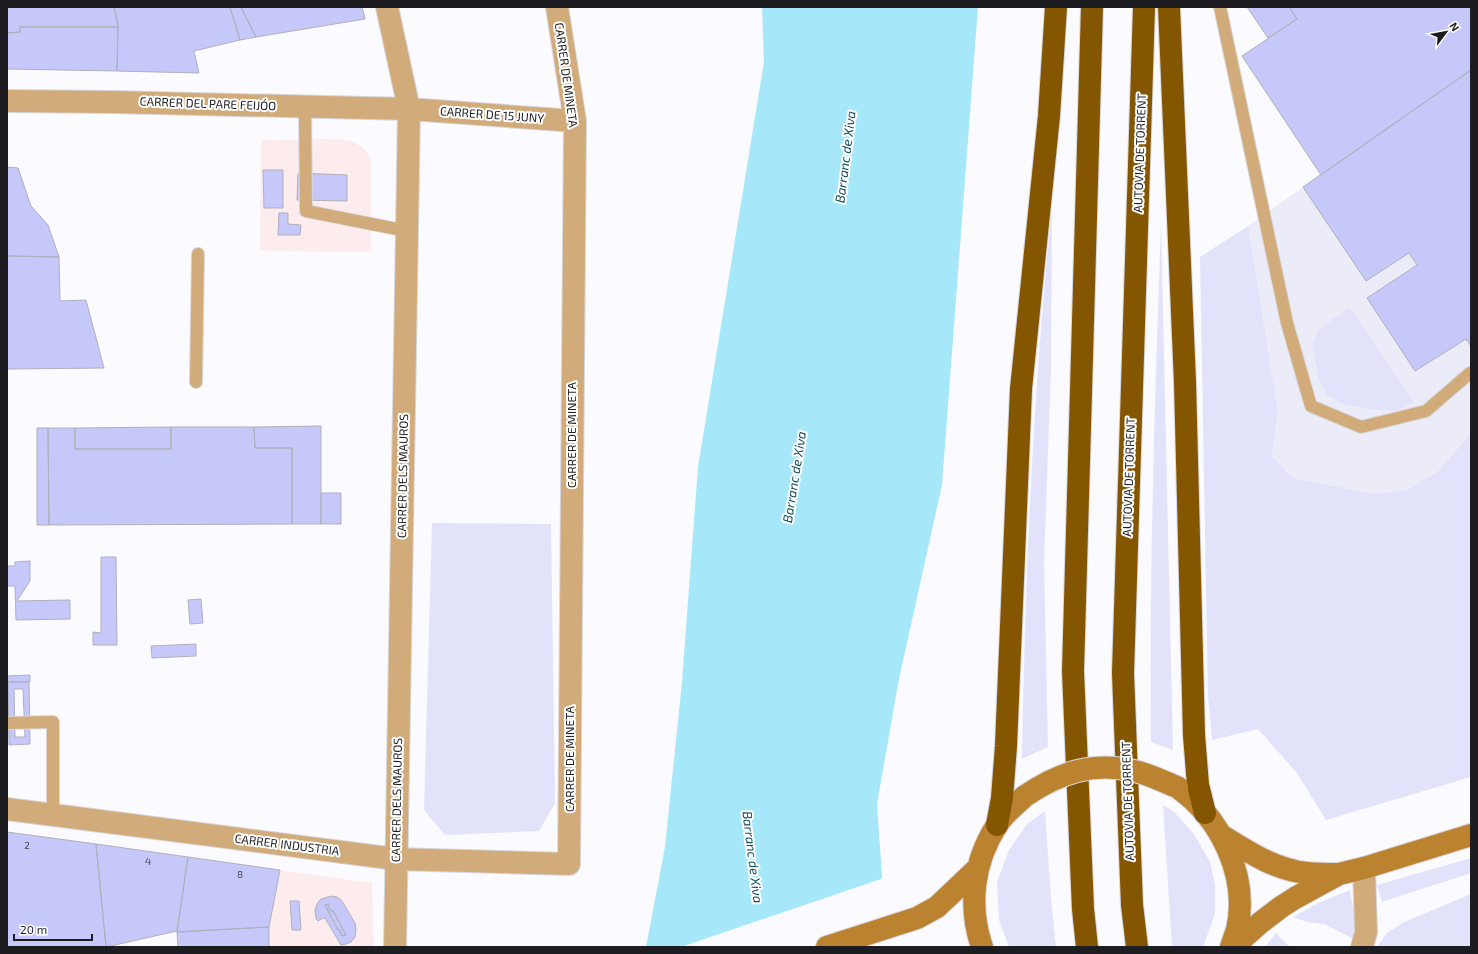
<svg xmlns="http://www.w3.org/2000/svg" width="1478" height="954" font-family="'Exo 2',sans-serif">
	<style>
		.commercial { fill: #fdeced }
		.built { fill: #ececf8 }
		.green { fill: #e2e3fb }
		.water { fill: #a6e8f9 }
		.pier { fill: #fafaff }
		.building { fill: #c7c8fa; stroke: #afb0bb; fill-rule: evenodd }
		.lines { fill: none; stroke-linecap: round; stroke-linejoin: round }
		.lane-casing { stroke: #d7d7db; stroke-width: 14 }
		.street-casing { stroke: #d7d7db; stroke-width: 24 }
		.secondary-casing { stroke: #d7d7db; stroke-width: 24 }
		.highway-casing { stroke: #d7d7db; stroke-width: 24 }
		.lane { stroke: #d2ab7a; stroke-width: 12 }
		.street { stroke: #d2ab7a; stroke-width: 22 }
		.secondary { stroke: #bb832f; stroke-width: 22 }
		.highway { stroke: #855600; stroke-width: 22 }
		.secondary-bridge-casing { stroke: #d7d7db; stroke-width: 24; stroke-linecap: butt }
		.secondary-bridge { stroke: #bb832f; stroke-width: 22 }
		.labels { text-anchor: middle; stroke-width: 4; stroke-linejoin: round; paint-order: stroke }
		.number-label { font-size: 10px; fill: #484857 }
		.street-label { font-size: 12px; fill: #1d1d21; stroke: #fff }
		.water-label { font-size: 13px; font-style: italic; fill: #114954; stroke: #fff }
	</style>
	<rect width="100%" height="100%" fill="#fafaff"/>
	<path class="commercial" d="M337,139L351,141L363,148L368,153L371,160V252L260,251L261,140Z
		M280,870L372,883L374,947H269V929Z"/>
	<path class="built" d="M1471,70V433L1437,472L1407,490L1374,494L1293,478L1272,458L1278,411L1248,226Z"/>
	<path class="green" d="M1052,208L1051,369L1044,562L1048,747L1022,759C1025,575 1033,391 1052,208Z
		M1161,223L1173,750L1151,742C1149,569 1155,396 1161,223Z
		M1248,226L1278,411L1272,457L1293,478L1374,494L1407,490L1437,472L1471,433V777L1326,820L1297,773L1258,729L1212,740L1208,696L1200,257Z
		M1350,307L1414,402L1395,411L1376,410L1343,404L1327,395L1319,379L1312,345L1319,329Z
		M432,523L551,524L555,803L539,831L445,835L424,810Z
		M1163,805L1174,812L1194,834L1210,862L1215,885V914L1203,947H1172Z
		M1045,811L1051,898L1056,947H1009L999,920L997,882L1009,850L1027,824Z
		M1471,858V873L1382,902L1377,885Z
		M1350,890L1355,920L1353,939L1324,924L1307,922L1293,917L1318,903Z
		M1471,894V947H1377L1387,933L1404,922Z
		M1276,933L1290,947H1265Z"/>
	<path class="water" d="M762,7H978L942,485L899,679L877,804L887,947H646L665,847L682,682L698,467L764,62Z"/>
	<path class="pier" d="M884,878L889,947H681Z"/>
	<path class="building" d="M7,7H114L118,27H20V32L7,33Z
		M114,7H230L240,40L194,51L199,73L117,71L118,24Z
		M230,7H241L256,37L240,40Z
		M241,7H362L365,19L256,37Z
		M1247,7H1289L1297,19L1268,38Z
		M1289,7H1471V70L1321,175L1242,56L1297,19Z
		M20,27H118L117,71L7,69V33L20,32Z
		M1471,70V346L1466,339L1415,371L1367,298L1417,265L1409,253L1366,281L1303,187Z
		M7,167L18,168L31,206L48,225L59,257L7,256Z
		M263,170H283V208H264Z
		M298,173L347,175V201L297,200Z
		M279,213H288V224L301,225L300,235H278Z
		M7,256L59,257L60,301L86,300L104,368L7,369Z
		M321,426V524H292V448H255L254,427Z
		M171,427H254L255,448H292V524L49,525L48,428H75V449H171Z
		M171,427V449H75V428Z
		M37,428H48L49,525H37Z
		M321,493H341V524H321Z
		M101,557H116L117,645H93V632L101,633Z
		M30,561V581L17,601L70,600V619L16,620L15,586H7V566H15V562Z
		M201,599L203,623L190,624L188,600Z
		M196,644V656L152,658L151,646Z
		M30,675V682H8L7,676Z
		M8,682H29L30,744L9,745ZM14,689H23L25,737H15Z
		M7,832L96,844L106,947H7Z
		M96,844L188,857L177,931L106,947Z
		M188,857L280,870L269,927L177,932Z
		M331,896L337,897L342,901L355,923L356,931L355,937L351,942L346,944L341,945L325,918L321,919L318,921L316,919L315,910L317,904L321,899ZM329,904L328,906L331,911H333L346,935L342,936L340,930H338L325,905Z
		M290,901H299L301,930H292Z
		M329,904L328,906L331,911H333L346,935L342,936L340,930H338L325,905Z
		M269,927V947H178L177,932Z"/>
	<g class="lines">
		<defs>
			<path id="lane" d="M1220,7L1287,323L1311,406L1361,427L1426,411L1470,373
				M305,107L306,211L407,231
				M196,382L198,254
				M7,723L53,722V815"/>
			<path id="street" d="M387,7L409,109L395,947
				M7,101L113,102L409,109L575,121
				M7,809L396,859L569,864L575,121L557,7
				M1362,947L1366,932L1364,868"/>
			<path id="secondary" d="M1177,787C1221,818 1249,876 1237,930C1235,935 1233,941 1231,947
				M1221,835C1247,851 1275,870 1307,873C1317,874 1328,874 1338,874
				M827,947L917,918L937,907L978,868
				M982,947C968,906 973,862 997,825C1004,814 1015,805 1025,796
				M1233,947L1260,923L1281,907L1295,898L1339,874L1364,868L1471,835"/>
			<path id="highway" d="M1169,7L1185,382L1194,735L1198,785L1205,813
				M997,825L1002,798L1006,746L1021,389L1049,116L1056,7
				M1087,947L1083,909L1073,671L1092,7
				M1137,947L1132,905L1123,673L1144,7"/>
		</defs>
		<use href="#lane" class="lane-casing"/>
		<use href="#street" class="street-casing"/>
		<use href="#secondary" class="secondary-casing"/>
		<use href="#highway" class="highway-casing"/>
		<use href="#lane" class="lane"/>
		<use href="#street" class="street"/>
		<use href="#secondary" class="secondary"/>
		<use href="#highway" class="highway"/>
		<defs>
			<path id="secondary-bridge" d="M1025,796C1059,773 1093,761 1134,771C1149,774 1164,782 1177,787"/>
		</defs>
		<use href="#secondary-bridge" class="secondary-bridge-casing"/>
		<use href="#secondary-bridge" class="secondary-bridge"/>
	</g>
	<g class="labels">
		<g class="number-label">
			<text x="27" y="849">2</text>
			<text x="148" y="865">4</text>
			<text x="240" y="878">8</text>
		</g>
		<g class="street-label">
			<text transform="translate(566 75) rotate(82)" y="4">CARRER DE MINETA</text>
			<text transform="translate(208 104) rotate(2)" y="4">CARRER DEL PARE FEIJÓO</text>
			<text transform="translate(492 115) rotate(4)" y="4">CARRER DE 15 JUNY</text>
			<text transform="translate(1140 153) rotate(-88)" y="4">AUTOVIA DE TORRENT</text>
			<text transform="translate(572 435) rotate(-90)" y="4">CARRER DE MINETA</text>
			<text transform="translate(403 476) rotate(-89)" y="4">CARRER DELS MAUROS</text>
			<text transform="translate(1129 477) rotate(-88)" y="4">AUTOVIA DE TORRENT</text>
			<text transform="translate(570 759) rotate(-90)" y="4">CARRER DE MINETA</text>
			<text transform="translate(397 800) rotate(-89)" y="4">CARRER DELS MAUROS</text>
			<text transform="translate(1128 801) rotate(-92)" y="4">AUTOVIA DE TORRENT</text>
			<text transform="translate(287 845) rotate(7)" y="4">CARRER INDUSTRIA</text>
		</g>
		<g class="water-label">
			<text transform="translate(845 157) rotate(-83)" y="5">Barranc de Xiva</text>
			<text transform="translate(794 477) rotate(-81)" y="5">Barranc de Xiva</text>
			<text transform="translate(753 857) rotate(83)" y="5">Barranc de Xiva</text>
		</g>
	</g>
	<rect width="1478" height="954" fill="none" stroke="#1d1d21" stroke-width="16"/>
	<g transform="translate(1446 32) rotate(58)" stroke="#ffffff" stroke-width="3" paint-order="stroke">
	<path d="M0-3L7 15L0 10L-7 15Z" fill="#1d1d21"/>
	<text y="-6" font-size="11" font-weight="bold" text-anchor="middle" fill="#1d1d21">N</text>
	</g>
	<path d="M14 934v6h78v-6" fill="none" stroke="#1d1d21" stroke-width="2"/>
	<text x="20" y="934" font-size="12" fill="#1d1d21" stroke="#ffffff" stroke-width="3" paint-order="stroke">20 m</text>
</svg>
